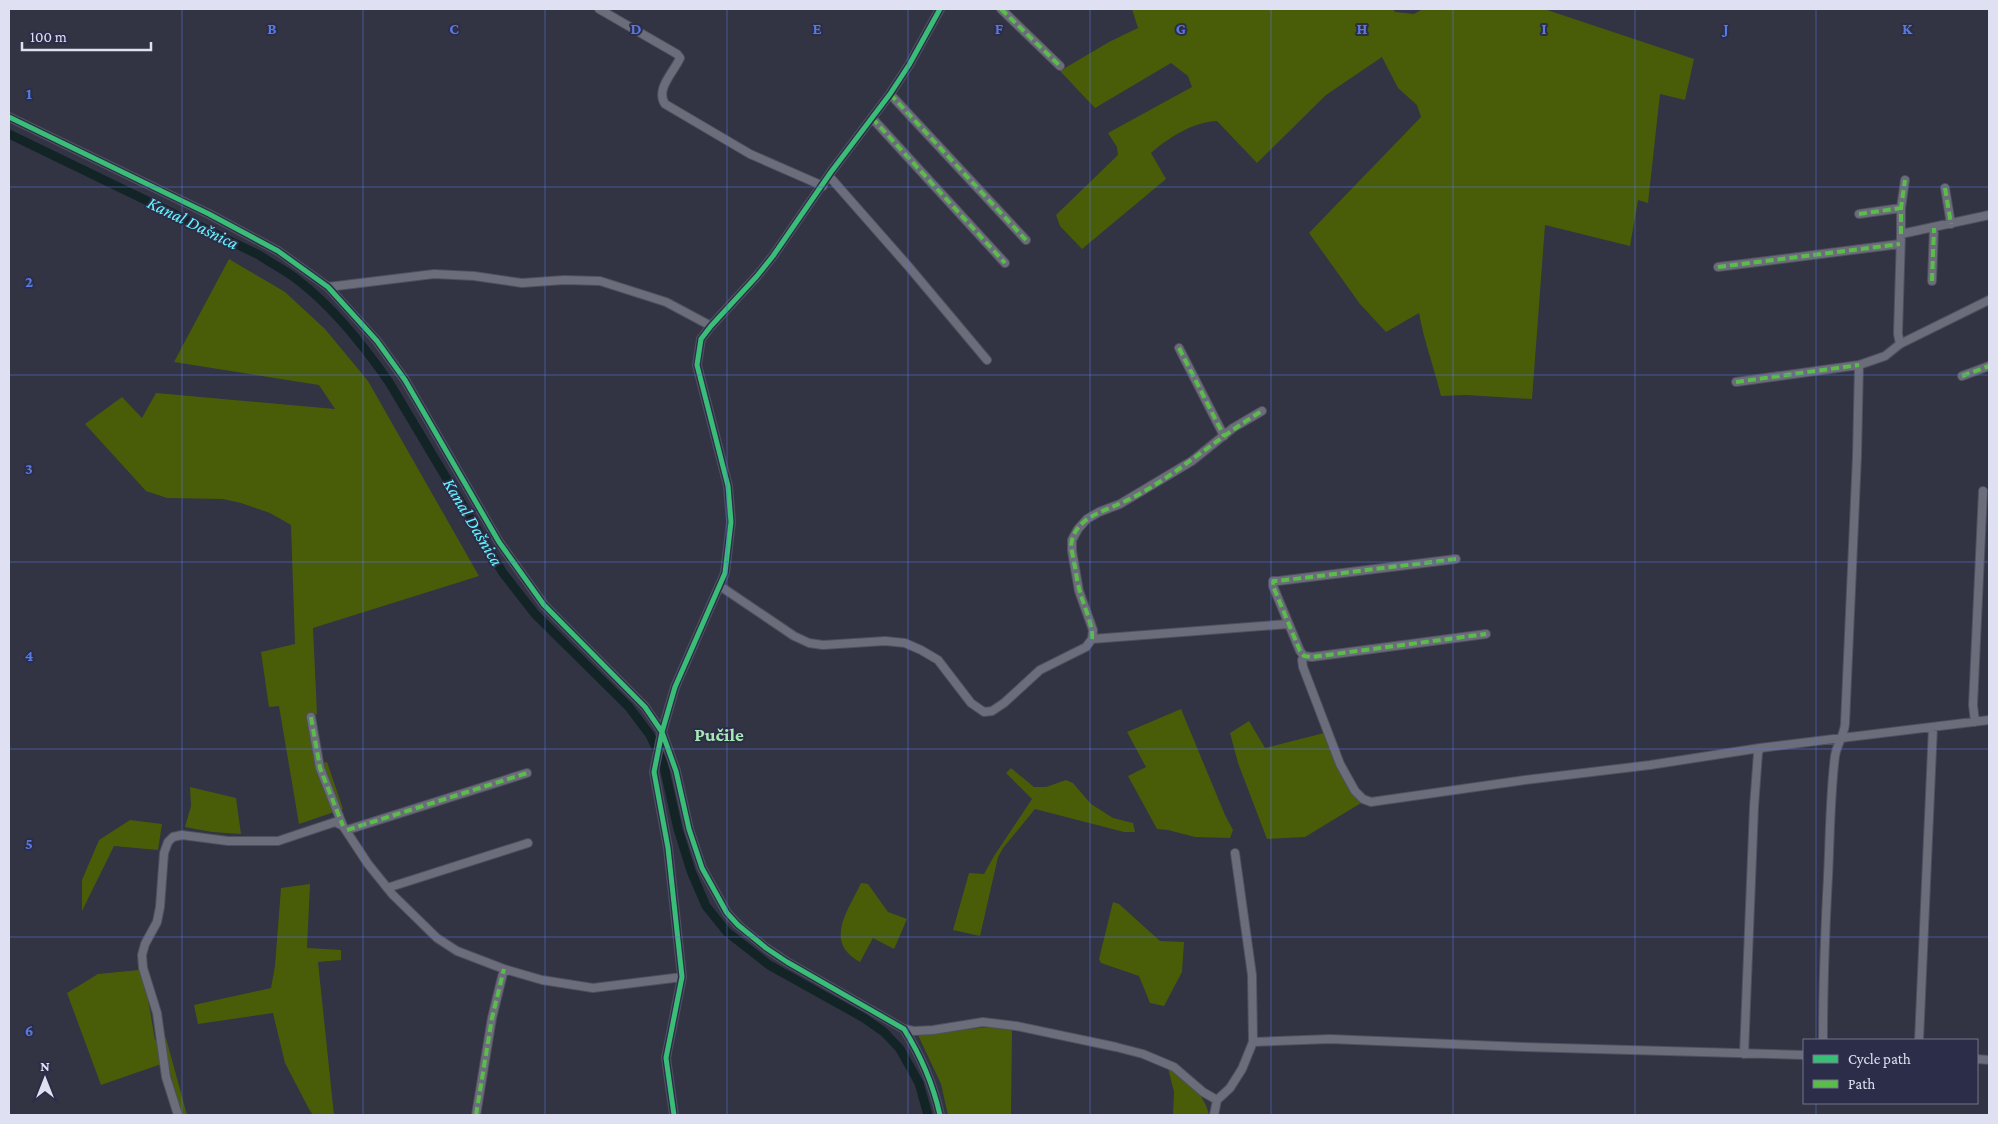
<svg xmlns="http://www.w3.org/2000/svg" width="1998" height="1124" font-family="'Crimson Pro',serif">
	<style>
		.green { fill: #495d09 }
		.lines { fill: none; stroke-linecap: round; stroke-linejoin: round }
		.canal { stroke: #122426; stroke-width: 9 }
		.street-casing { stroke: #4f505e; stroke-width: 10 }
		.street { stroke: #6c6d7a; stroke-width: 8 }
		.quiet { stroke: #5cbc4b; stroke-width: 4; stroke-dasharray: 8 4; stroke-linecap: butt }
		.cycleway-casing { stroke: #2c2d49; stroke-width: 8 }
		.cycleway { stroke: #3abd76; stroke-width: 5 }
		.grid { fill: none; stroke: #577ae0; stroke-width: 1; stroke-opacity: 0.55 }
		.labels { text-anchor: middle; stroke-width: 4; stroke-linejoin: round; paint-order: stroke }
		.water-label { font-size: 18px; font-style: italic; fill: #66f5fb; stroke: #2c2d49 }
		.quarter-label { font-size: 19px; font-weight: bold; fill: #a7e9b2; stroke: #2c2d49 }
		.grid-label { font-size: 16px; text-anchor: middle; font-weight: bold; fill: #577ae0; stroke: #2c2d49; stroke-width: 4; stroke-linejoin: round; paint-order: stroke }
	</style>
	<rect width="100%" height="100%" fill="#323343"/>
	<path class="green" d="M1132,9H1393L1395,12L1414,14L1423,9H1544L1694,59L1685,100L1660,94L1648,203L1638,200L1630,246L1545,225L1532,399L1466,395L1441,396C1434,367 1424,341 1419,313L1386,332L1360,304L1309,233L1421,117L1417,105L1398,88L1382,57L1326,95L1257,163L1217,121C1193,122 1168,138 1151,153L1166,179L1082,249L1060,226L1056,215L1118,155L1117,147L1108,133L1192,87L1188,76L1171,63L1095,108L1060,71L1109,42L1138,28Z
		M229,259L285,292L325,329L368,381L479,576L313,628L317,714L309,716L316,765L327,762L343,809L299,824L279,706L269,707L261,652L295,644L291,525L270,513L241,503L223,499L167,498L146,491L85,424L122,397L142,418L156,393L335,409L319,385L174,362Z
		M1181,709L1225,815L1233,830L1230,838L1195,837L1168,830L1157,829L1128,776L1146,767L1127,732Z
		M1249,721L1265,748L1324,733L1353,794L1361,803L1305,837L1267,839L1238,763L1230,733Z
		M1011,768L1034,787H1046L1066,780L1073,783L1091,804L1113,818L1133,823L1135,832H1124L1035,809L1003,848L998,857L980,936L953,930L969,873L984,874L994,856L1032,799L1006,773Z
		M190,787L236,798L241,834L212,832L185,827L191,806Z
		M130,820L162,824L158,850L114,846L82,911V880L99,840Z
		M861,883L868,884L888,912L907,919L894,949L873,938L860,962C823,942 848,911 861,883Z
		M310,884L307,948L341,950V960L318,962L334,1115H313L309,1109L285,1063L273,1013L198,1024L194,1005L271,988L275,966L281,888Z
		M1113,902L1119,904L1160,941L1184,942L1182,972L1164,1006L1150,1003L1139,976L1101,963L1099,959Z
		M139,970L148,999L155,1040L166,1038L187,1115H182L167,1062L101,1085L67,993L98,974Z
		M989,1027L1012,1030L1011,1115H948L941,1084L918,1035Z
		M1168,1068C1186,1077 1205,1095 1209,1115H1173L1174,1092Z"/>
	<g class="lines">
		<path class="canal" d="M9,134L259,255C272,264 287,271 299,281C334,308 364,346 389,382L503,573L535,614L629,707L650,735L663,762L678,829L691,871L706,906L727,932L769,965L864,1018L884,1032L900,1049L919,1083L928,1115"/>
		<defs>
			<path id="street" d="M599,9L677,54L680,58C674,72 655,89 665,104L750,154L823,186
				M1001,9L1060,66
				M890,94L1026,240
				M9,117L209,214L278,251L328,287L377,341L405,380L499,542L544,605L645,707L662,732L676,771L689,829L702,868L727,913L738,925L766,948L787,962L904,1029C921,1056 933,1084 940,1115
				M872,118L1005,263
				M829,176L909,267L987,360
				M1945,188L1951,224
				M1859,214L1901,208
				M1901,234V208L1905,180
				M1718,267L1900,244
				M1932,281L1934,228
				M328,287L434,274L474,276L522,283L564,280L600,281L666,302L711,326
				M1900,344L1898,334L1901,234L1989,215
				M1179,348L1224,436
				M1962,376L1989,366
				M1736,382L1859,365
				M1456,559L1278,581H1273V586L1300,651L1304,656L1312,657L1486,634
				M720,586L794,636L809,643L823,645L885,641L905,643L921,650L938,660L971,703L984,712L992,711L1004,703L1040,670L1086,647L1092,639L1093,630L1079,591L1072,551V540L1078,529L1087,519L1099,512L1120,504L1192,461L1233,428L1262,411
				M1092,639L1288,624
				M1304,656L1302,660L1303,667L1340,764L1355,791L1363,799L1371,802L1525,780L1650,765L1760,748
				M311,717L320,768L343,826L368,864L393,895L437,938L457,951L504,969L542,980L593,988L682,977
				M1975,722L1973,705L1983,491
				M347,830L527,773
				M387,888L528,843
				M904,1029L914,1031L933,1030L983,1022L1016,1026L1116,1047L1143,1054L1174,1067L1203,1092L1217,1100
				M1823,1040C1823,986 1825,932 1828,877C1830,837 1830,796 1835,756C1837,744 1844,736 1845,724L1857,456L1859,365L1885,356L1900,344L1989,300
				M1919,1040L1933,727
				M1253,1042L1330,1039L1524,1047L1804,1055
				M1744,1054L1754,807L1758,753L1760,748L1989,720
				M1977,1059L1989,1060
				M178,1115L166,1077L157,1013L143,968L142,955L145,944L157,922L160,907L164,853L168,842L173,837L182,835L228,841H278L335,822L343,826
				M476,1115L492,1018L504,969
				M674,1115L666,1058L682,977L668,848L654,772L662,732L675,687L725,573L731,522L728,486L697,365L701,339L711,326L757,276L773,256L831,172L890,94L909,65L940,9
				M1214,1115L1217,1100L1230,1088L1242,1069L1253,1042L1252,975L1235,853"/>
		</defs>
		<use href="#street" class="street-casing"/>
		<use href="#street" class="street"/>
		<path class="quiet" d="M1001,9L1060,66
			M890,94L1026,240
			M872,118L1005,263
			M1945,188L1951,224
			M1859,214L1901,208
			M1901,234V208L1905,180
			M1718,267L1900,244
			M1932,281L1934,228
			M1179,348L1224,436
			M1962,376L1989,366
			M1736,382L1859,365
			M1456,559L1278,581H1273V586L1300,651L1304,656L1312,657L1486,634
			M1092,639C1093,624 1084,607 1080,592C1077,582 1076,572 1074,562C1073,555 1070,547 1072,540C1078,518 1101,512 1119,504C1171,481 1213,440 1262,411
			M311,717L320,768L343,826
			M347,830L527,773
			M476,1115L492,1018L504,969"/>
		<defs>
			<path id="cycleway" d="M9,117L209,214L278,251L328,287L377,341L405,380L499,542L544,605L645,707L662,732L676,771L689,829L702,868L727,913L738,925L766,948L787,962L904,1029C921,1056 933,1084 940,1115
				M674,1115L666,1058L682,977L668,848L654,772L662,732L675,687L725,573L731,522L728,486L697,365L701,339L711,326L757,276L773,256L831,172L890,94L909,65L940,9"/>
		</defs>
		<use href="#cycleway" class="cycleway-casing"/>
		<use href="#cycleway" class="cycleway"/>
	</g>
	<path class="grid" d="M182,9V1115M363,9V1115M545,9V1115M727,9V1115M908,9V1115M1090,9V1115M1271,9V1115M1453,9V1115M1635,9V1115M1816,9V1040M9,187H1989M9,375H1989M9,562H1989M9,749H1989M9,937H1989M1816,1103V1115"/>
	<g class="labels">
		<g class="water-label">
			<text transform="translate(193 223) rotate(26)" y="6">Kanal Dašnica</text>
			<text transform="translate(473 522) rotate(59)" y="6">Kanal Dašnica</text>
		</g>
		<g class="quarter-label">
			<text x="719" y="741">Pučile</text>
		</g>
	</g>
	<g class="grid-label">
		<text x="272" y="34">B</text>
		<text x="454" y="34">C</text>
		<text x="636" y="34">D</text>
		<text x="817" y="34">E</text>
		<text x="999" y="34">F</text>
		<text x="1181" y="34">G</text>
		<text x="1362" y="34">H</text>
		<text x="1544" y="34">I</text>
		<text x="1726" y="34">J</text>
		<text x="1907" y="34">K</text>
		<text x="29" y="99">1</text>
		<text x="29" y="287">2</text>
		<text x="29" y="474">3</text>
		<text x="29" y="661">4</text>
		<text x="29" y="849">5</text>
		<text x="29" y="1036">6</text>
	</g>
	<rect width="1998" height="1124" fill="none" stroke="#dfe1f3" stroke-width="20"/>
	<rect x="1803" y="1039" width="175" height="65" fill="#2c2d49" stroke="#74758d"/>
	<rect x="1813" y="1055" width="25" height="8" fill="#3abd76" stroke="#74758d"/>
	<text x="1848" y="1064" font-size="15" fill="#dfe1f3">Cycle path</text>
	<rect x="1813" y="1080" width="25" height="8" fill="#5cbc4b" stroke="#74758d"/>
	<text x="1848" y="1089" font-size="15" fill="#dfe1f3">Path</text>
	<g transform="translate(45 1079)" stroke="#2c2d49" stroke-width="4" paint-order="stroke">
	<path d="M0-4L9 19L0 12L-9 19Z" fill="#dfe1f3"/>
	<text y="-8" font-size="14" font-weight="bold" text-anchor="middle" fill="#dfe1f3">N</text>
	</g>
	<path d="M22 42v8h129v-8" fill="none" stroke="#dfe1f3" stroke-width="2.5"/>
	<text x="30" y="42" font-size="15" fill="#dfe1f3" stroke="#2c2d49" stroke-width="4" paint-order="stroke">100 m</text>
</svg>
